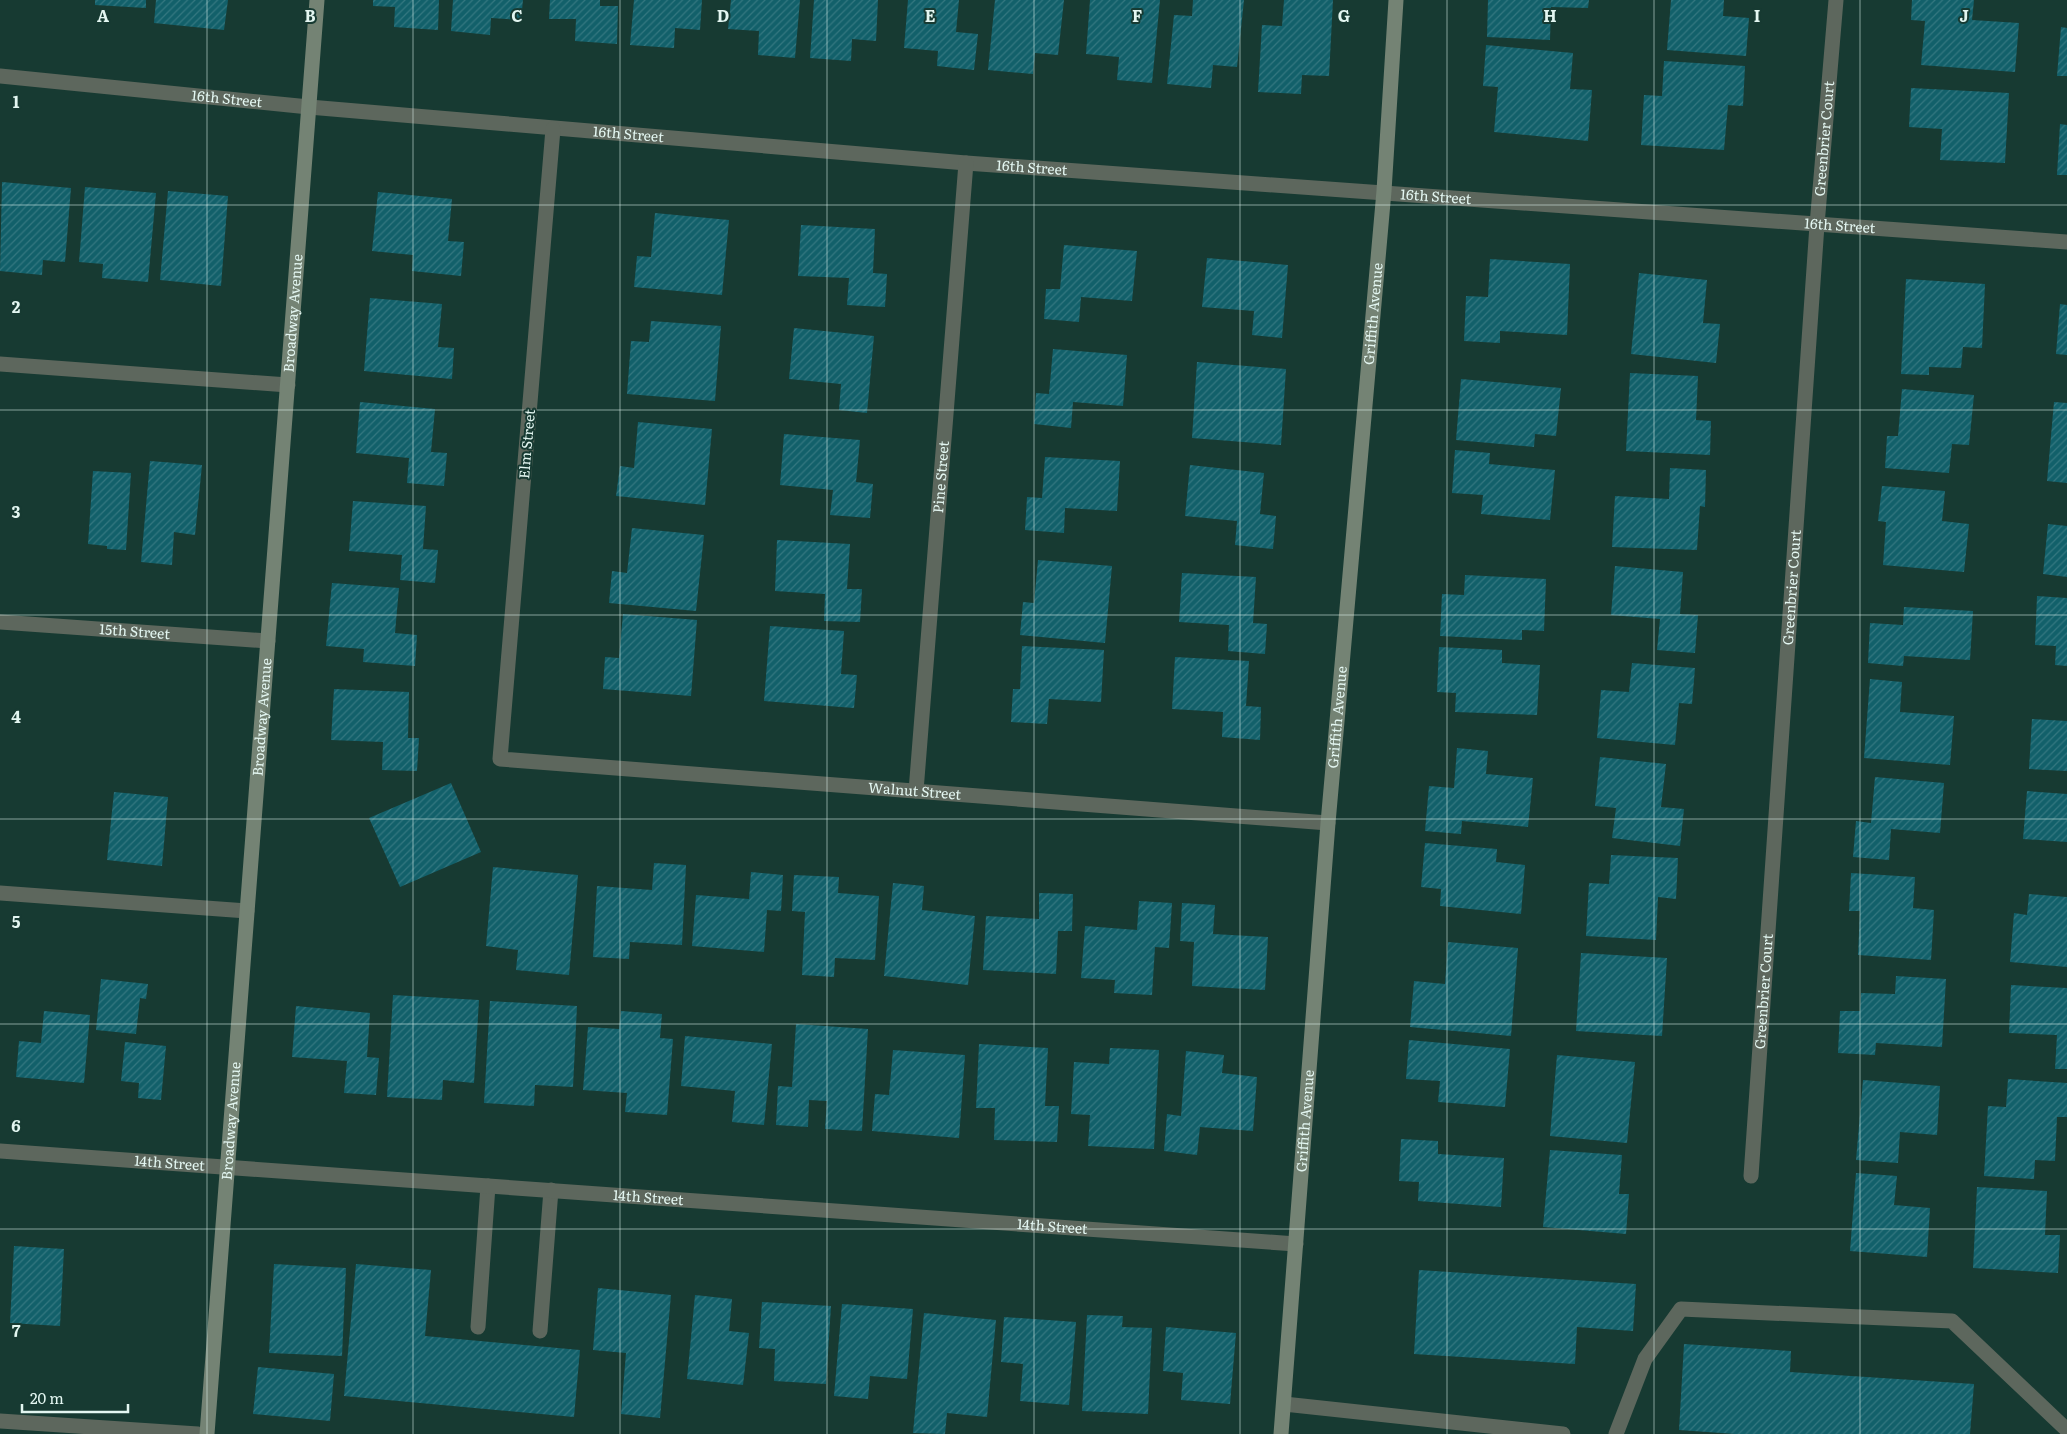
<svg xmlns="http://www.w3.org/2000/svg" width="2067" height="1434" font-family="Literata,serif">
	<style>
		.building { fill: url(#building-hatch) }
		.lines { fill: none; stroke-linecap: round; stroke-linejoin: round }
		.lane { stroke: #5d675d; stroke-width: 15 }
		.street { stroke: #5d675d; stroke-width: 15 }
		.secondary { stroke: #748374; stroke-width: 15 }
		.grid { fill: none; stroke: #e3f6f1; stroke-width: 1; stroke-opacity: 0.55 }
		.labels { text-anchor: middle; stroke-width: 4; stroke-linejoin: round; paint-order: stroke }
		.street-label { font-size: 14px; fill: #e3f6f1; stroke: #173a32 }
		.grid-label { font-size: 16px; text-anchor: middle; font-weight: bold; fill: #e3f6f1; stroke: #173a32; stroke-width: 4; stroke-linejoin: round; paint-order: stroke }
	</style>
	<defs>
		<pattern id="building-hatch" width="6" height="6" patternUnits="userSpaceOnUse" patternTransform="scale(1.25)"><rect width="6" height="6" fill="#12606a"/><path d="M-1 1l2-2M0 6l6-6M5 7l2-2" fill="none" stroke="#347780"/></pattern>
	</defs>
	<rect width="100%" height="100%" fill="#173a32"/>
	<path class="building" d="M95,0H146V8L95,5Z
		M156,0H228L224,30L154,23Z
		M373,0H439L438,30L394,27L395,7L373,6Z
		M453,0H523L521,20L491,18L490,35L451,31Z
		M550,0H600V6H618L617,44L575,41L576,19H549Z
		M634,0H702L700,30L675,28L674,48L630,45Z
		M731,0H800L795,58L758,55L759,31L728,29Z
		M814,0H878L876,41L852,39L851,61L810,58Z
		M908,0H959L956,32L978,34L974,70L937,66L938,51L904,48Z
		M995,0H1064L1058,55L1035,53L1033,74L988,70Z
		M1090,0H1160L1152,83L1117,80L1119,57L1086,54Z
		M1193,0H1244L1237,67L1213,65L1211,88L1167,84L1174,15L1192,16Z
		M1284,0H1333L1329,76L1302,75L1301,94L1258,92L1262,25L1282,26Z
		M1488,0H1589L1588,8L1551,7L1550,40L1487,37Z
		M1671,0H1724L1723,16L1749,18L1746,56L1667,50Z
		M1912,0H1974L1972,20L2019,23L2015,72L1921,65L1925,21L1911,20Z
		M2061,27L2067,28V76H2057Z
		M1486,45L1573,53L1570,89L1592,90L1588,141L1494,132L1498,87L1483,86Z
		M1664,61L1745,66L1743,106L1728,105L1724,150L1641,145L1644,95L1662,96Z
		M1911,88L2009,93L2005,163L1940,160L1942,129L1909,127Z
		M2060,124L2067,125V175H2057Z
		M2,182L71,188L65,262L43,260L42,275L0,271Z
		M85,187L156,193L148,282L102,278L103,264L79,262Z
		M168,191L228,196L221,286L160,280Z
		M378,192L452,199L448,241L464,242L461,276L412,271L413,255L372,251Z
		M655,213L729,220L722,295L634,287L637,256L651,257Z
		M801,225L875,229L873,273L887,274L885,307L847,305L849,278L798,276Z
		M1064,245L1137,251L1132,301L1081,297L1079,322L1044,319L1046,289H1060Z
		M1207,258L1288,265L1282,338L1252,335L1254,311L1202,307Z
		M1490,259L1570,264L1567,335L1500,331V343L1464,341L1466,296L1488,297Z
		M1639,273L1707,280L1703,323L1720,324L1716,363L1631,354Z
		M1906,279L1985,284L1982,348L1963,347L1961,368L1929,367V375L1901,374Z
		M370,298L442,304L438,347L454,348L452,379L364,371Z
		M2060,304L2067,305V355L2056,354Z
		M651,321L721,326L715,401L627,394L631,341L649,342Z
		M794,328L874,336L867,413L839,410L841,384L789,379Z
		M1053,349L1127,355L1123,406L1073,402L1071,428L1034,424L1036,393L1049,394Z
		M1197,362L1286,369L1281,445L1192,438Z
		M1630,373L1698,376L1696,420L1711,421L1710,455L1626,451Z
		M1461,379L1561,388L1556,436L1535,434L1534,447L1456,440Z
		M1902,389L1974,395L1969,445L1952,444L1949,473L1885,468L1887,436H1898Z
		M360,402L435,409L431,452L447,453L444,486L407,483L409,458L356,453Z
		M2054,402L2067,403V483L2047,481Z
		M638,422L712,429L705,505L616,496L620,466L634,468Z
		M784,434L860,440L856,482L873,484L870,518L830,515L833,490L780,485Z
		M1455,450L1490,453L1489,464L1555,470L1550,520L1481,514L1483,495L1452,493Z
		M1045,457L1120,461L1117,511L1065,508L1064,533L1025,530L1027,497L1042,498Z
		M150,461L202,465L195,535L174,532L172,565L141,562Z
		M1190,465L1264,473L1260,514L1276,516L1273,549L1235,545L1237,521L1185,516Z
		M1670,468L1706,470L1705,507L1700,506L1697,550L1612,547L1615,496L1669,499Z
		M93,471L131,473L126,550L107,549V546L88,544Z
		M1882,486L1945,491L1942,521L1969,524L1964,572L1883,565L1886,522L1878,521Z
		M353,501L426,506L423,549L438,550L435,583L400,580L402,555L349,551Z
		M2048,524L2067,526V577L2043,574Z
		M632,528L704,535L696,611L609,603L612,571L627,573Z
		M777,540L850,544L847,589H862L860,622L824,621L825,594L775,591Z
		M1038,560L1112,566L1105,643L1020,635L1023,602L1034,603Z
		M1615,566L1683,572L1680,614L1698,615L1695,653L1657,650L1660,619L1611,615Z
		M1182,573L1256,577L1253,623L1267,624L1265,654L1228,651L1229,625L1179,622Z
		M1465,575L1546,579L1544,631L1522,630V640L1440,636L1442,594L1464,595Z
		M332,583L399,588L395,633L417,635L415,666L363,662L364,649L326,646Z
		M2037,596L2067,598V666L2055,665L2056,646L2035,645Z
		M1904,607L1973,611L1970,660L1904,656L1903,666L1868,663L1870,623L1903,625Z
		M623,614L697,620L691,696L603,689L605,657L619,658Z
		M770,626L844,631L841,674L857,675L854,708L764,701Z
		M1022,646L1104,650L1101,702L1049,699L1047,724L1011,722L1013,689H1020Z
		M1439,647L1502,650V663L1540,665L1537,715L1455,712L1456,693L1437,692Z
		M1175,657L1249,661L1246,706L1261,707L1260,740L1222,737L1223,712L1172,709Z
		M1632,663L1695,668L1692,704L1679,703L1675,745L1597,738L1601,690L1629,692Z
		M1870,679L1902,682L1900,712L1954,716L1950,765L1864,758Z
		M334,689L409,692L408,738H419L417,771L382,770L383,742L331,740Z
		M2032,719L2067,721V771L2029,769Z
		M1457,748L1488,751L1486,774L1533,778L1528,827L1462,821L1461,834L1425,831L1429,786L1454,788Z
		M1600,757L1666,764L1661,807L1684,809L1680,846L1612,838L1616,808L1595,806Z
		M1875,777L1944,783L1940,833L1891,829L1889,860L1853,857L1856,821L1871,823Z
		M451,783L481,852L400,887L369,818Z
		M2027,791L2067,794V842L2023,839Z
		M114,792L168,797L162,866L107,860Z
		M1425,843L1497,849L1496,862L1525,865L1521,914L1440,906L1441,889L1421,887Z
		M1611,855L1678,858L1676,899L1658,897L1656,940L1586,936L1589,883L1609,884Z
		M654,863L686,865L682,945L630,942L629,959L593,957L597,886L652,890Z
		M493,867L578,875L569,975L516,970L518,950L486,946Z
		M751,872L783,875L781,911L767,910L764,952L692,946L696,895L749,899Z
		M1851,873L1915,877L1913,908L1934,910L1931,960L1858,955L1860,911H1849Z
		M794,875L839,877L838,893L879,896L875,960L835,958L834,977L802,975L805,912L792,911Z
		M893,883L924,886L922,910L975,916L968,985L884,976Z
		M1039,893L1073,894L1072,931H1058L1056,974L983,970L986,916L1039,919Z
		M2029,894L2067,897V967L2010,962L2014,913L2027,915Z
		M1139,901L1172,903L1169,948L1155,947L1152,995L1114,993L1115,980L1081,978L1085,926L1137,930Z
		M1182,903L1215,905L1213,934L1268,937L1265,990L1192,986L1194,942L1180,941Z
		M1448,942L1518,948L1511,1036L1410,1027L1414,981L1445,984Z
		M1581,953L1667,958L1662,1036L1576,1031Z
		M1896,976L1946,979L1942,1047L1876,1043L1875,1055L1838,1053L1840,1011H1860L1861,993L1895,994Z
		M101,979L148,984L146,999L140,998L136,1034L96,1030Z
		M2011,985L2067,988V1069H2055L2057,1035L2009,1033Z
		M393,995L479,1000L474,1083L443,1080L442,1100L387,1097Z
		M490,1001L577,1006L573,1087L535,1085L534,1106L484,1103Z
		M296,1006L370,1013L367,1057L379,1058L376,1095L344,1093L347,1061L292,1057Z
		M44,1011L90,1015L84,1083L16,1077L19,1041L41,1043Z
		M621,1011L662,1014L660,1038L673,1039L667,1115L625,1112L627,1093L583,1090L588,1027L619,1029Z
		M796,1024L868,1029L862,1131L825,1129L827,1101L809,1100L808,1127L776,1125L778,1086L792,1087Z
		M685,1036L772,1044L764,1125L732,1122L735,1091L681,1086Z
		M1409,1040L1510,1049L1505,1107L1438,1102L1440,1081L1406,1079Z
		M125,1042L166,1046L161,1100L138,1098L139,1083L121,1081Z
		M979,1044L1048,1048L1045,1106H1059L1057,1142L994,1140L995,1108H976Z
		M1110,1048L1159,1050L1154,1149L1088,1146L1090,1115L1071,1114L1074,1062L1109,1064Z
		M893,1050L965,1055L959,1138L872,1131L875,1094L889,1095Z
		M1186,1051L1224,1055L1222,1073L1257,1077L1253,1131L1200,1127L1197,1155L1164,1151L1167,1114L1181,1116Z
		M1557,1055L1635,1062L1627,1143L1550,1136Z
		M2008,1079L2067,1083V1117H2057L2055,1161L2035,1160L2034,1179L1984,1176L1988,1106L2006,1107Z
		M1863,1080L1940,1086L1937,1135L1900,1132L1898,1163L1856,1160Z
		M1401,1139L1438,1141V1154L1504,1158L1501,1207L1418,1201L1419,1182L1399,1181Z
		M1550,1150L1622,1155L1619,1194H1629L1626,1234L1543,1227Z
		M1856,1173L1897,1176L1894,1205L1930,1208L1927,1257L1850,1251Z
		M1977,1187L2047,1191L2045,1235H2060L2058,1273L1973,1268Z
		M14,1246L64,1249L60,1326L10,1323Z
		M274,1264L346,1268L342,1356L269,1353Z
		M356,1264L431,1270L425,1336L580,1350L574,1417L344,1396Z
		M1419,1270L1636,1284L1633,1331L1577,1327L1575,1364L1414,1354Z
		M598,1288L671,1295L660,1418L621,1414L626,1353L593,1350Z
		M695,1295L732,1299L729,1331L749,1333L743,1385L687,1379Z
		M762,1302L831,1306L826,1384L774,1381L775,1349L759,1348Z
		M842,1304L913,1309L907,1379L870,1376L868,1399L834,1396Z
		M924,1313L996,1320L987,1417L947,1413L945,1434L913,1433Z
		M1087,1315L1123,1316L1122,1327L1152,1328L1148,1414L1082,1411Z
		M1004,1317L1076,1322L1069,1405L1020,1401L1023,1364L1001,1362Z
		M1166,1327L1236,1333L1230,1404L1181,1400L1183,1373L1163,1371Z
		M1684,1344L1791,1351L1790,1372L1974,1384L1970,1434H1735L1679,1430Z
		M258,1367L334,1374L330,1421L253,1414Z"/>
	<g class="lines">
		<path class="lane" d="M0,364L288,385
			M0,893L247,911
			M478,1327L488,1186
			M540,1331L551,1190
			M1284,1404L1563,1434
			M0,1421L198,1434
			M1616,1434L1645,1359L1681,1309L1952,1321L2067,1430"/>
		<g class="street">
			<path id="s1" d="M0,76L309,107L966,163L2067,242"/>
			<path id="s2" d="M553,129L500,759L1328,823"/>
			<path id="s3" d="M0,622L268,641"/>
			<path id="s4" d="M916,791L966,163"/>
			<path id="s5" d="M0,1151L1296,1244"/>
			<path id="s6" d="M1751,1176L1817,225L1836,0"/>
		</g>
		<g class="secondary">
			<path id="s7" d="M207,1434L317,0"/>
			<path id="s8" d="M1281,1434L1328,823L1384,191L1396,0"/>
		</g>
	</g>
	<path class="grid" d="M207,0V1434M413,0V1434M620,0V1434M827,0V1434M1034,0V1434M1240,0V1434M1447,0V1434M1654,0V1434M1860,0V1434M0,205H2067M0,410H2067M0,615H2067M0,819H2067M0,1024H2067M0,1229H2067"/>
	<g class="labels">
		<g class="street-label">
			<text dy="5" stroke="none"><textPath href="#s1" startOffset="228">16th Street</textPath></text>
			<text dy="5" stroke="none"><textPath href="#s1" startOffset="631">16th Street</textPath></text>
			<text dy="5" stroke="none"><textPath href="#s6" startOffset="1040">Greenbrier Court</textPath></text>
			<text dy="5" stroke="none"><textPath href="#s1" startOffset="1036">16th Street</textPath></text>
			<text dy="5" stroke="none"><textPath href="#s1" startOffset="1441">16th Street</textPath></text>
			<text dy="5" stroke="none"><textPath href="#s1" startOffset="1846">16th Street</textPath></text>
			<text dy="5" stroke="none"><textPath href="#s7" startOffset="1124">Broadway Avenue</textPath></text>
			<text dy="5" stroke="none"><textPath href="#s8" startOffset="1124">Griffith Avenue</textPath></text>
			<text transform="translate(527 444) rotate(-85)" y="5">Elm Street</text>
			<text dy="5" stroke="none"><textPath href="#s4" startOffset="315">Pine Street</textPath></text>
			<text dy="5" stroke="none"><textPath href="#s6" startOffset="590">Greenbrier Court</textPath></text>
			<text dy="5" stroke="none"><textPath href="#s3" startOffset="135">15th Street</textPath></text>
			<text dy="5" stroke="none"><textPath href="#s7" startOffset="719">Broadway Avenue</textPath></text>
			<text dy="5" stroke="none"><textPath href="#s8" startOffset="719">Griffith Avenue</textPath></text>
			<text dy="5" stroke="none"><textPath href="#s2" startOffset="1048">Walnut Street</textPath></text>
			<text dy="5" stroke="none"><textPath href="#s6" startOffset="185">Greenbrier Court</textPath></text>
			<text dy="5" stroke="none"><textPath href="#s7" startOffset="314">Broadway Avenue</textPath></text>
			<text dy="5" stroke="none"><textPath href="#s8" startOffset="314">Griffith Avenue</textPath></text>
			<text dy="5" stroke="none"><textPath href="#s5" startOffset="170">14th Street</textPath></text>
			<text dy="5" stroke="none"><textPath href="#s5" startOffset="650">14th Street</textPath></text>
			<text dy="5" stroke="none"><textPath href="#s5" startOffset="1055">14th Street</textPath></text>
		</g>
	</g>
	<g class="grid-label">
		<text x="103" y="22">A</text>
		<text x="310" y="22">B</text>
		<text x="517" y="22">C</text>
		<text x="723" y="22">D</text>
		<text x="930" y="22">E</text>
		<text x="1137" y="22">F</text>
		<text x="1344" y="22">G</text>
		<text x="1550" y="22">H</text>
		<text x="1757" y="22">I</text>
		<text x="1964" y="22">J</text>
		<text x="16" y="108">1</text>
		<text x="16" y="313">2</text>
		<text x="16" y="518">3</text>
		<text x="16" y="723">4</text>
		<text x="16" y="928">5</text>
		<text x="16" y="1132">6</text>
		<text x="16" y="1337">7</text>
	</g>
	<path d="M22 1404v8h106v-8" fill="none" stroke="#e3f6f1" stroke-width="2.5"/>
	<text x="30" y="1404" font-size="15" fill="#e3f6f1" stroke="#173a32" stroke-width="4" paint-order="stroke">20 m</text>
</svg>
